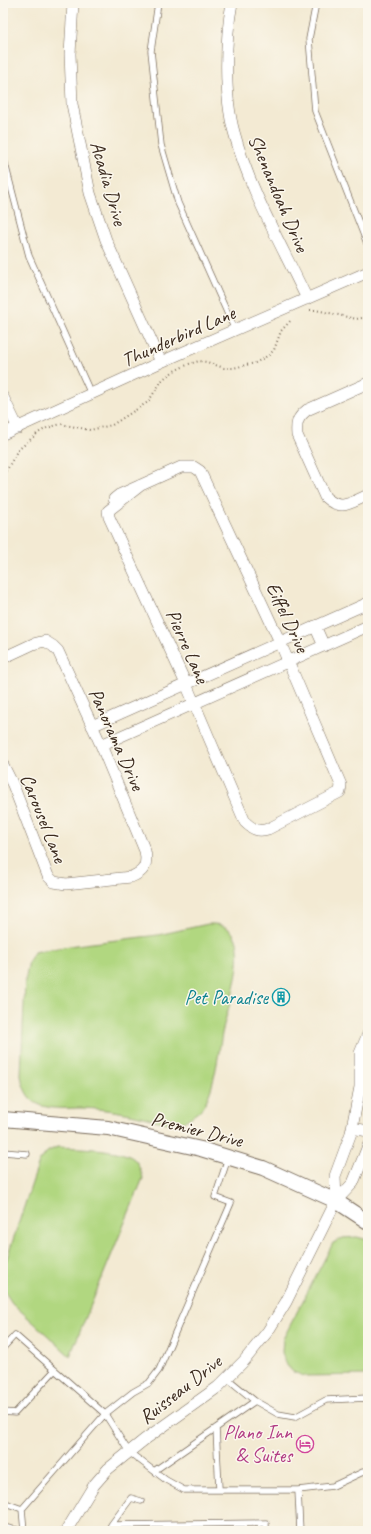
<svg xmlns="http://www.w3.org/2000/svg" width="371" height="1534" font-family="Caveat,sans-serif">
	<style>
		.green { fill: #b1d780; stroke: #76804f }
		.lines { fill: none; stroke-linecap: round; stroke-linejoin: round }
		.service-casing { stroke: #7b6d5d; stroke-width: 7 }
		.minor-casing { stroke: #7b6d5d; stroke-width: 12 }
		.tertiary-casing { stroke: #7b6d5d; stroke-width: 16 }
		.path { stroke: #7b6d5d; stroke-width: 2; stroke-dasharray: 1 3; stroke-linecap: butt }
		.service { stroke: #fff; stroke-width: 5.5 }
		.minor { stroke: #fff; stroke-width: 11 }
		.tertiary { stroke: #fff; stroke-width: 14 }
		.labels { text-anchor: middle; stroke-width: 3; stroke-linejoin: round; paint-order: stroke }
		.street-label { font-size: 20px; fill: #3b2a1e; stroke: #fbf7ec }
		.culture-label { font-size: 20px; fill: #0d838f; stroke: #fbf7ec; text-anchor: end }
		.hotel-label { font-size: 20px; fill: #b23c85; stroke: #fbf7ec; text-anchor: end }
	</style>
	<rect width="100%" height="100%" fill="#fbf7ec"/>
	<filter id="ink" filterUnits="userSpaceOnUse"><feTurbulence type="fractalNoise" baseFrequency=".025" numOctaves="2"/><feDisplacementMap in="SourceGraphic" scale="8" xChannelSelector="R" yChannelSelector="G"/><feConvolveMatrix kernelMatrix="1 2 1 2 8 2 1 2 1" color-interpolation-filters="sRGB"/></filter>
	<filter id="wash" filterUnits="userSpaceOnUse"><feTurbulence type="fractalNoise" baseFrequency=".012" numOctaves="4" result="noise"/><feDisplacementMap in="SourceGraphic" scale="16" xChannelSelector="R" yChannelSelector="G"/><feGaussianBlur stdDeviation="0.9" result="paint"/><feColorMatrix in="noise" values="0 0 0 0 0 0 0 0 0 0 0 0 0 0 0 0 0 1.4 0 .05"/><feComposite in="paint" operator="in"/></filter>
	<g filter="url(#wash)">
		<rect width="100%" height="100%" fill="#f3ead3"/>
		<path class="green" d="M208,924C262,921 229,1001 223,1029C218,1051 215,1098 198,1112C194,1115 187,1120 183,1122C168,1126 149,1118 135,1115C116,1111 96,1108 77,1108C48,1109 26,1110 21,1075L25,981L29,961L34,952L76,945L158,935Z
			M57,1147C74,1148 121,1148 134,1159C139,1164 141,1172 143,1178L70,1356L12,1303L3,1289V1270L39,1162L47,1152Z
			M357,1237L368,1240V1375L304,1376L293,1372L285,1363L282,1352L283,1339L333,1243L343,1238Z"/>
	</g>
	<g filter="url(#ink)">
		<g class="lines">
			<defs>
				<path id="service" d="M158,3L151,51L161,145L178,203L235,330
					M316,3L309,39L315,111L368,246
					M3,156L29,256L91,394
					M3,1152L27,1154
					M3,1348L15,1335L105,1414L129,1452L166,1480L184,1490H298L300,1531
					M227,1378L255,1401L278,1414L295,1417L326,1400L368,1398
					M3,1412L15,1413L55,1370
					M216,1428L219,1489
					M154,1471L255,1401
					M298,1490L333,1486L363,1472L368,1471
					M3,1500L8,1504L22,1509L105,1414L133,1392L149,1383L159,1370L231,1203L215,1197L228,1158
					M22,1509L24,1531
					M111,1525L131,1498L141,1501
					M3,1527L21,1531
					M108,1531L111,1525L266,1523V1531"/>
				<path id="minor" d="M73,3L70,54L72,104L90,193L106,240L161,362
					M232,3C225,39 224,97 234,132C249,189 282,246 307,299
					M368,383L307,410C297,418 296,423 297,435L325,497C341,512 350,503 368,495
					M3,397L18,428
					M3,434L161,362L368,272
					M141,485L108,511L109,517L186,684L245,822C252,829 258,832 268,829L340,792L341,785L280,642L200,471L194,467H181L119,495L114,499L141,485
					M315,626L324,646
					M3,658L33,644L45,641L53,646L58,651L101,745L145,851C148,865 144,872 131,877L66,884L54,882L48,876L13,785L3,765
					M92,726L368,603
					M101,745L368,626
					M352,1128L368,1131
					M336,1201L335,1176L351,1133L360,1087V1053L368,1034
					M66,1531L94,1485L108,1469L144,1440L218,1387L244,1361L268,1331L286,1302L336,1201L353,1183L368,1146"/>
				<path id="tertiary" d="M3,1119L108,1128L201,1149L263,1168L336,1201L368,1222"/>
			</defs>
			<use href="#service" class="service-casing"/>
			<use href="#minor" class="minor-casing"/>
			<use href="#tertiary" class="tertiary-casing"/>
			<path class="path" d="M310,310H316L356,319L368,317
				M3,474L8,468L17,451L38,433L47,428L61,424L90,430L112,425L148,402L163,379L174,371L189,364L199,361L207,362L224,368H233L255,363L269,355L274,350L281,331L292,319"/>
			<use href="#service" class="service"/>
			<use href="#minor" class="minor"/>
			<use href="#tertiary" class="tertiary"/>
		</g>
	</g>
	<defs>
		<symbol id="building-ring" viewBox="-11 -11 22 22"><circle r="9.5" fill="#fbf7ec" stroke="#0f9aa8" stroke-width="1.5"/><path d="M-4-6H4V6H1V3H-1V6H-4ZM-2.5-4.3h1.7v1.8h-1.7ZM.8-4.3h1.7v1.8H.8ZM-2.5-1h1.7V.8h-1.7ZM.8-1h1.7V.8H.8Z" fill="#0f9aa8"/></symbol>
		<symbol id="hotel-ring" viewBox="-11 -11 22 22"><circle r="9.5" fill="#fbf7ec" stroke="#d1479c" stroke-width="1.5"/><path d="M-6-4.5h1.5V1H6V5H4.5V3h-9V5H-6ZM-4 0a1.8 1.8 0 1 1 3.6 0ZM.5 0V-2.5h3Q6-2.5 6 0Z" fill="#d1479c"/></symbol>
	</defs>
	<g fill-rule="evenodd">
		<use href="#building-ring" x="271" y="987" width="20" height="20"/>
		<use href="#hotel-ring" x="295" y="1434" width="20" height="20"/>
	</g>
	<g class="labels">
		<g class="street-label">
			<text transform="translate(109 183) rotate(74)" y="7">Acadia Drive</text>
			<text transform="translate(279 193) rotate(67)" y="7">Shenandoah Drive</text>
			<text transform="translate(178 336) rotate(-24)" y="7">Thunderbird Lane</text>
			<text transform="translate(288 617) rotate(65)" y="7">Eiffel Drive</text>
			<text transform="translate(188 646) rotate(66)" y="7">Pierre Lane</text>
			<text transform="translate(117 739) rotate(66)" y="7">Panorama Drive</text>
			<text transform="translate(44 818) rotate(68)" y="7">Carousel Lane</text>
			<text transform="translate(197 1129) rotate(14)" y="7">Premier Drive</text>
			<text transform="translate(180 1389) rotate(-38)" y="7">Ruisseau Drive</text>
		</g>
		<g class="culture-label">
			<text x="268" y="1004">Pet Paradise</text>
		</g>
		<g class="hotel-label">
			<text x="292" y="1439">Plano Inn<tspan x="292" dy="23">&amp; Suites</tspan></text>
		</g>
	</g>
	<rect width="371" height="1534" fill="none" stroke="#fbf7ec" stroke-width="16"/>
</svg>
